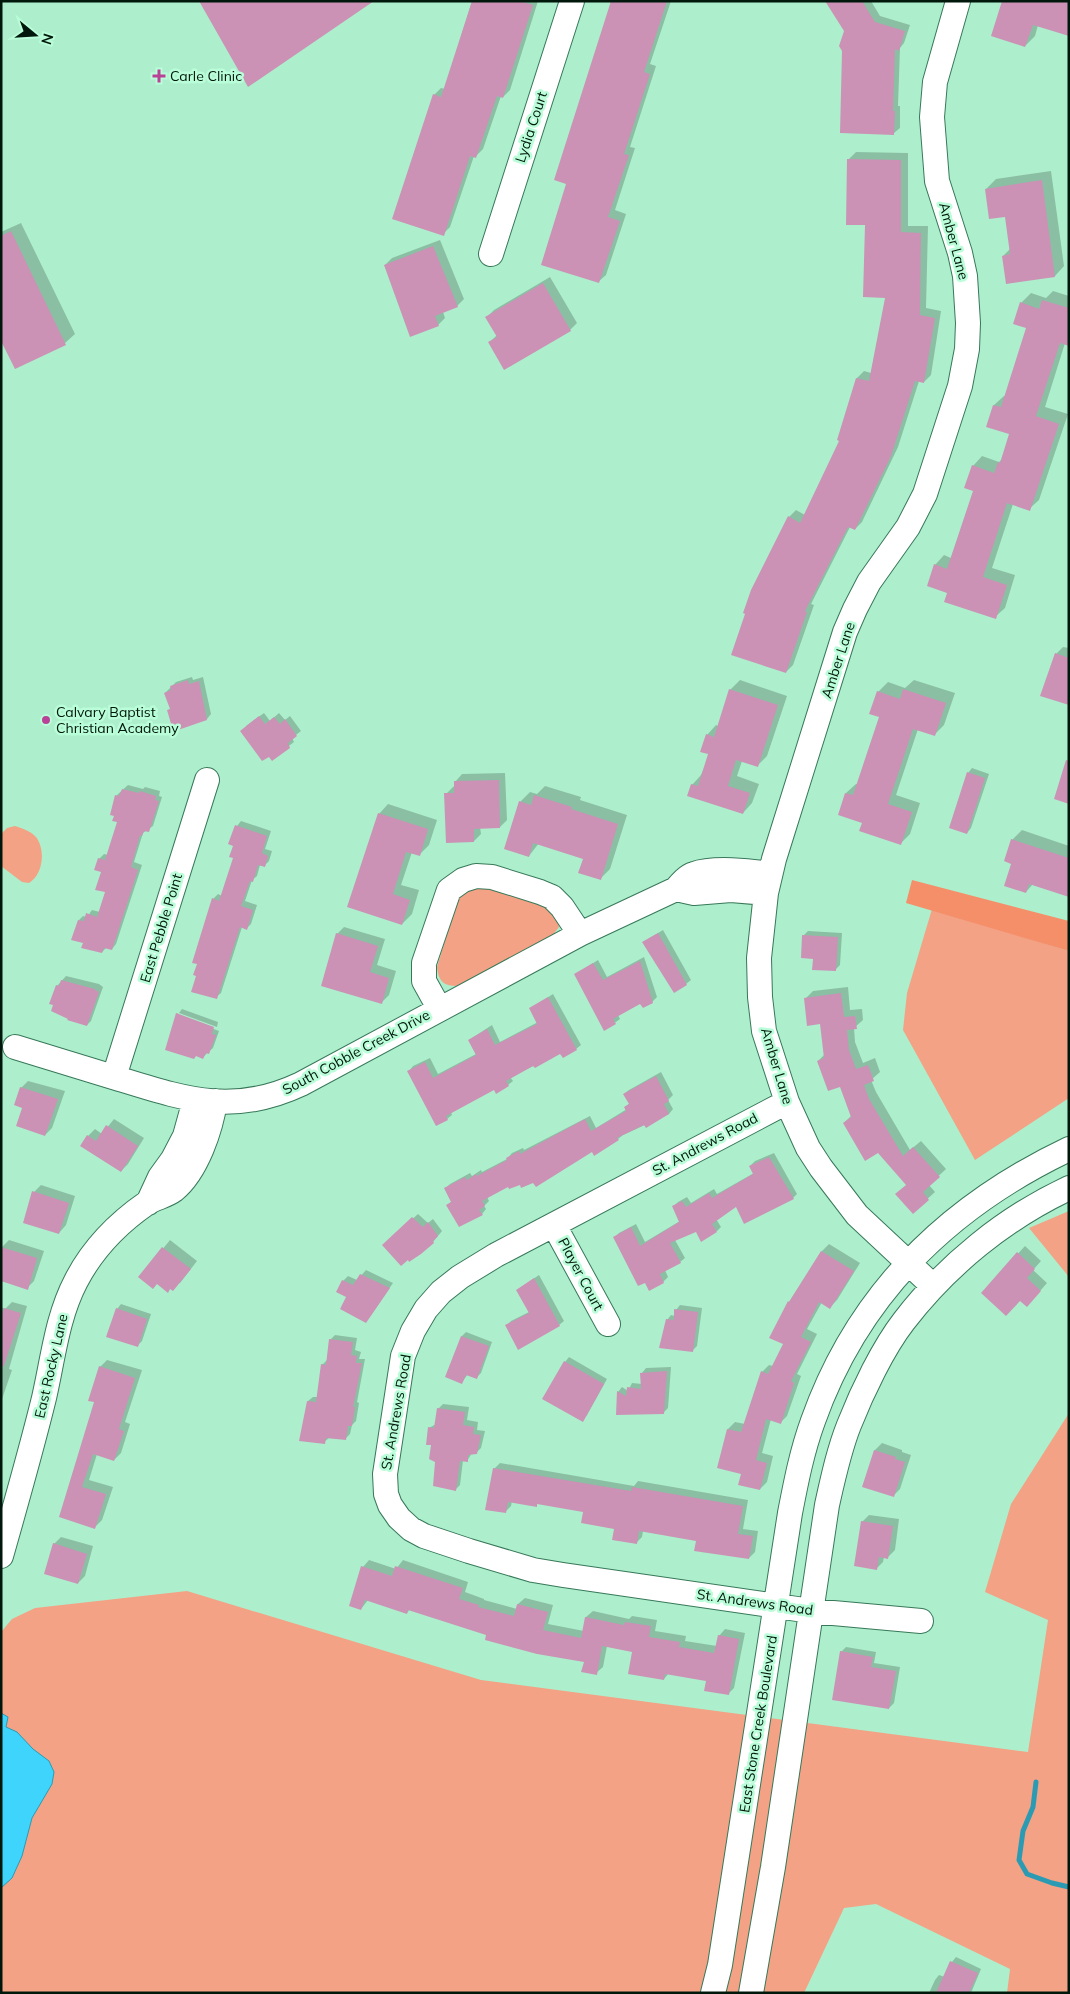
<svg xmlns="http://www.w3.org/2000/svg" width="1070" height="1994" font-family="Mulish,sans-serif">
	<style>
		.green { fill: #f3a285 }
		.forest { fill: #f58f6a }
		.water { fill: #3ed4fc; stroke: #2b9bb4 }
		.shadow { fill: #0003 }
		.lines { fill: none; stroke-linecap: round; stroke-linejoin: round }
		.stream { stroke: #2b9bb4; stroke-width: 5 }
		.building { fill: #cb92b6 }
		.minor-casing { stroke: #377859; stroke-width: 26 }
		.minor { stroke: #fff; stroke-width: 24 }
		.poi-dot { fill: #b94297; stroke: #bafdd9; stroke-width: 2 }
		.labels { text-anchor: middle; stroke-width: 5; stroke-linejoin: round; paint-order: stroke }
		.poi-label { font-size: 14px; fill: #00170b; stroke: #bafdd9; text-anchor: start }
		.street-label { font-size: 14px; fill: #00170b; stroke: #bafdd9 }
	</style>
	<rect width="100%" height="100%" fill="#adefcc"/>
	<path class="green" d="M15,826C21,828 31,831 36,837C46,850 43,875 29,883L22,882L1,866V834L7,828Z
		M479,885L539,901L558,917L559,927L552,936L460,986C445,987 438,982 437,967L457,901L461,894Z
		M932,909L1069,951V1098L975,1160L903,1030L907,993Z
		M1069,1211V1277L1029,1228Z
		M1069,1413V1993H1007L1010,1969L876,1904L844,1908L804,1993H1V1632L12,1619L35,1608L187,1591L481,1680L1028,1752L1048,1620L985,1592L1011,1504Z"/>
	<path class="forest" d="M912,880L1069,921V951L906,903Z"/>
	<path class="water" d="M1,1713L8,1717L6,1727L17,1732L33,1749L49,1761L54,1772L52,1784L32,1818L22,1856L12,1878L1,1888Z"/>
	<path class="shadow" d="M472,1H538L510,90L503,97L501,96L483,149L476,156H474L450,227L443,234L434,95L441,88L445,89Z
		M611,1H671L650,64L656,66L630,147L635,148L615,210L626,214L606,275L598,282L568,184Z
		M826,1H871L880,16L910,25L904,43L900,48L898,106H900V128L894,133L845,30Z
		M1004,1L1038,25L1035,36L1025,46Z
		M856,152L908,153V226H928L926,308L941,311L931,375L924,382L919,381L898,447L862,522L855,529L850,527L811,604L814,605L793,665L786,672L789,517L796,510L805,515L841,440L838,439L857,378L864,371L871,373L886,297L849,159Z
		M1051,171L1064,266L1055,276L1007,283L1003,256L1010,249L1006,216L986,189L996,179Z
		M21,223L75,334L65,343L16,368L1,338V232Z
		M440,240L464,299L457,306L443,312L445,318L438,325L385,265L392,258Z
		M550,277L577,323L570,330L490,342L497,335L487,317L494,310Z
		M1053,291L1069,296V344L1065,343L1045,407L1068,414L1039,500L1029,509L1013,504L992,568L1015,575L1005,608L995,617L948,592L935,565L944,555L951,558L974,490L973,466L982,456L999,462L1002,459L1011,433L988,426L994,405L1004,396H1006L1028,328L1021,303L1031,293L1046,298Z
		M1063,647L1069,648V702L1056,654Z
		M192,677L193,680L203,677L211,714L207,719L168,711L171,708L165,693L176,682Z
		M740,680L787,696L767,756L757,766L742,761L737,776L759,784L752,803L743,813L692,785L701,775L710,754L707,735L716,725L718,726L730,690Z
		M914,680L955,693L944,725L934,735L918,729L896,795L920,803L910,834L900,844L863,822L846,793L856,784H858L881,716L878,692L888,682L905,688Z
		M264,713L270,721L279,713L285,720L290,716L301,731L292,738L294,742L272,759L246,726Z
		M972,768L989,774L971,828L967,833L968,773Z
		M505,773L507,820L500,827H480L481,834L474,841L446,794L453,787L455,786V782L462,774Z
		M128,785L143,789L145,787L160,791L159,796L162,797L153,826L143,833L134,862L142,865L116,944L112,949L107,947L102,952L84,942L79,920L83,916L87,917L92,910L100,912L107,892L99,859L104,854L108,855L118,822L115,815L111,814L117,795Z
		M545,786L581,797L580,800L627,815L610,869L600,879L584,858L539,843L529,856L520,802L530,792L537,794Z
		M388,804L437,820L429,845L419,855L412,852L401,885L419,890L412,914L402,924L349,906L379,814Z
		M241,821L271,831L265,849L272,851L269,861L264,866L260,865L257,876L252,880L245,901L257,905L251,924L247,928L242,927L221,993L216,997L197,975L213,899L218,894L222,896L235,857L237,826Z
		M1022,830L1069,846V896L1033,884L1026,892L1012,840Z
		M344,927L385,939L377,965L396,971L389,995L382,1002L337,934Z
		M663,930L691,980L686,984L643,942Z
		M808,931L842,933L840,965L835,970L814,958L804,935Z
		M644,957L657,997L652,1002L641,1003L618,1015L620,1019L605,1030L576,974L598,960L607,977Z
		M66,976L99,984L103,987L91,1021L87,1025L57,986Z
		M848,987L850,1010L862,1009L863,1020L854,1028L855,1042L863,1063L875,1058L880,1072L871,1080L876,1092L910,1150L921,1141L946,1169L929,1185L935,1192L913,1212L907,1184L878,1152L844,1123L852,1115L840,1085L818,1061L825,1054L821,1023L806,998L813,991Z
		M553,994L581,1045L576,1049L561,1053L510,1077L513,1081L508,1085L494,1089L451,1112L452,1115L447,1119L409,1071L413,1066L430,1058L438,1074L476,1054L469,1040L492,1025L500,1042L538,1022L531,1008Z
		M182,1009L218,1022L217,1027L179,1013Z
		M178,1013V1015L219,1031L213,1048L203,1057L177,1014Z
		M661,1072L673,1095L668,1100L673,1109L669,1114L623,1135L618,1139L592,1150L534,1181L508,1186L487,1197L489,1201L484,1206L486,1209L482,1214L448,1205L452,1201L446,1188L450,1184L470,1173L472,1176L481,1170L482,1172L507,1159L512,1153L523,1148L524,1150L590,1116L596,1128L627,1109L625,1107L630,1103L624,1094L629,1090Z
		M28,1081L65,1091L52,1128L45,1135L23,1108L21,1088Z
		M114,1119L144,1138L128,1164L121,1171L88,1136L95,1129L102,1134Z
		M774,1153L797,1194L793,1198L736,1206L716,1219L721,1227L717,1231L696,1230L675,1240L685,1258L680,1262L665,1270L668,1277L663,1282L614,1238L619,1233L636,1224L645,1242L680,1221L673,1207L678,1202L687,1197L691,1203L714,1189L717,1194L754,1173L750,1166L755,1161Z
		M41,1185L75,1196L66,1225L59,1233L34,1192Z
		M418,1214L428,1223L433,1219L442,1231L433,1242L420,1253L384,1245Z
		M9,1240L44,1251L34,1281L27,1288L2,1247Z
		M170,1240L197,1261L180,1283H157L140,1277Z
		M829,1244L860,1263L837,1300L830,1307L822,1302L807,1329L817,1334L797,1374L801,1376L787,1416L780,1423L771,1419L762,1453L773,1456L767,1482L760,1489L742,1473L718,1467L728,1429L735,1422L745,1424L762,1372L769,1365L773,1366L785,1344L789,1302L822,1251Z
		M1025,1246L1041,1261L1033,1270L1047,1283L1034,1298L1020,1299L982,1293Z
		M366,1270L393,1283L366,1322L348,1297L343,1281L348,1276L357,1280Z
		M539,1275L564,1321L559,1325L506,1326L511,1321L529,1312L517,1290Z
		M12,1302L27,1306L9,1369L12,1370L1,1402V1307L5,1309Z
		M121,1304L151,1314L142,1341L137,1346L117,1309Z
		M680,1305L702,1308L697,1346L692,1351L667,1320L671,1315L675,1316L676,1310Z
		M466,1332L492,1342L481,1373L477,1377L468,1374L462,1382V1336Z
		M335,1335L357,1338L355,1350L361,1352L359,1359H365L357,1402L359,1403L356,1421L352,1425L350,1434L345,1439L329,1438L324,1442L308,1401L313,1397H318L322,1365L327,1360L330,1340Z
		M569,1357L607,1379L587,1415L583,1420L565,1362Z
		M107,1360L142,1370L125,1422L130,1424L121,1453L114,1460L97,1454L89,1480L113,1487L102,1520L95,1527L61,1516L95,1402L100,1367Z
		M671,1367L668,1408L663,1413H618V1392L622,1387L628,1391L632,1383L642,1384V1373L646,1368Z
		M443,1404L469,1407L467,1420L478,1422L477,1430L485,1431L481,1448L476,1453H472L467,1461L463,1460L460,1485L455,1490L437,1461L429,1428L436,1424L438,1409Z
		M882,1443L902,1450V1452L911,1455L900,1489L893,1496L863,1486L875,1450Z
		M500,1463L634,1486L638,1481L748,1500L743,1529L758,1531L755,1552L749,1558L697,1540L643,1531L642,1537L636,1543L616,1528L585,1511L539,1503L536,1505L512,1501L511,1506L505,1512L494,1469Z
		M869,1515L899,1519L895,1550L888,1557H884L883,1562L876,1569L862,1522Z
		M61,1537L93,1546L85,1576L78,1583L54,1544Z
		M369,1560L396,1569L403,1560L468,1582L465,1592L484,1599V1600L517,1609L518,1604L525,1598L553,1605L548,1624L584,1631L586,1617L593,1611L629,1619L632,1616L657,1620L655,1631L686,1636L685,1641L717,1646L719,1636L725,1629L745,1633L734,1688L728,1694L707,1680L669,1673L664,1679L633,1651L607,1646L603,1667L596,1673L585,1661L488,1634L410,1609L407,1613L368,1600L361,1609L363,1567Z
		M846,1647L876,1652L874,1663L900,1667L894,1703L889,1708L841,1652Z
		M956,1957L981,1969L971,1993H929L935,1980L939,1975L945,1977L952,1962Z"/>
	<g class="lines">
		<path class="stream" d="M1036,1782L1033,1807L1023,1831L1019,1860L1027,1874L1052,1883L1069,1887"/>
	</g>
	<path class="building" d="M199,1H374L248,87Z
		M472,1H520L533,5L503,98L497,96L476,158L470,156L444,236L392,219L433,94L441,97Z
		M611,1H667L644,72L650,74L624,154L629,155L608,217L620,221L599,283L541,265L566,184L554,180Z
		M825,1H862L875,22L905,31L899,51L895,49L893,111H895L894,135L840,133L842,51L839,46L844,31Z
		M1002,1H1069V36L1033,25L1025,47L991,36Z
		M847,159L901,160V232L921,233L920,315L935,318L924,383L915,381L891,456L855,530L848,527L805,611L807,612L786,673L731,655L745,614L743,613L751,590L788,516L800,523L839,441L837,440L856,378L869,381L885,298L863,297L865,225H846Z
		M1042,180L1055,277L1006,284L1002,256L1010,254L1005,217L989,219L985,189Z
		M11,231L66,345L15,369L1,341V236Z
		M433,246L458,307L435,316L439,326L410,337L384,265Z
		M543,283L571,331L504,370L488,342L497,337L485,317Z
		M1042,300L1069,308V346L1060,343L1036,416L1059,424L1030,511L1007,503L983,577L1007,585L996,619L944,602L947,593L927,586L934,564L947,569L973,491L964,488L972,465L994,473L998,462L1000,463L1009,434L986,427L993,405L1001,407L1026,328L1013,324L1020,302L1039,309Z
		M1055,653L1069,658V705L1040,696Z
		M188,680L189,684L199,681L207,720L178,730L177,726L172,727L167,710L170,709L164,693L171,690L170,686Z
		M729,689L778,705L758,767L736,760L728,786L750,793L743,814L687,796L691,784L698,786L708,754L700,752L706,734L714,737Z
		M903,689L946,703L935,736L913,729L888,804L912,812L901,845L859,831L862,823L838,815L845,793L853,795L879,717L869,714L877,691L900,699Z
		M259,716L265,724L274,717L280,724L285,719L297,736L288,743L290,748L272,761L269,757L262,761L240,731Z
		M1066,760L1069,761V804L1054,799Z
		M967,772L985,778L967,834L949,828Z
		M499,780L500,828L474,829V842L446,843L444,793H454V781Z
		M122,789L139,793L140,791L156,796L155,800L159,801L149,832L144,831L142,836L140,835L131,867L138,870L112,950L104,948L102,953L81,948L83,943L71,940L78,920L84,921L86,913L97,917L105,892L95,890L101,872L94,870L98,858L105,860L117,822L112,821L114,816L110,815L115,795L119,796Z
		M534,795L572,807L571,809L618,824L601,880L578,873L583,859L533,843L529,857L504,849L519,801L531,805Z
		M378,813L428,829L420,856L406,852L393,894L410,900L402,925L347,907Z
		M235,825L267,836L262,853L268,856L265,867L258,865L253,882L250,881L241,906L253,910L247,930L240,927L217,999L191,992L196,976L193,975L197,964L192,963L212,898L219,901L233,858L229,857L233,846L228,844Z
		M1011,839L1069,858V897L1029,884L1026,893L1004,886L1011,864L1004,861Z
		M336,933L378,946L370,972L389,978L382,1004L321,986Z
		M658,933L687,985L674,993L642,942Z
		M802,935L838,937L836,971L812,970L813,959L801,958Z
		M640,961L653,1003L643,1008L640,1004L613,1019L616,1024L604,1031L574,974L593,963L603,980Z
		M61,980L95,989V990L99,992L87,1026L67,1020L68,1019L51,1011L53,1005L49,1004L56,985L59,986Z
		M841,993L844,1017L855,1016L857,1029L847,1030L849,1050L856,1069L868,1065L874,1081L864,1085L869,1099L903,1156L913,1147L940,1177L923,1192L929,1200L913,1214L895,1194L906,1185L878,1153L865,1161L843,1123L851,1117L840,1087L828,1091L817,1061L824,1058L820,1024L807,1026L804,998Z
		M548,997L577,1050L563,1058L560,1054L535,1068L533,1066L506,1081L509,1086L496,1094L494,1090L446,1116L448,1120L436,1126L407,1071L425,1062L433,1078L476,1055L468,1040L487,1029L495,1045L537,1024L529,1008Z
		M176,1013L214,1027L212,1034L216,1035L209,1054L206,1053L203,1059L196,1056L194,1059L165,1050Z
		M656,1076L669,1101L664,1104L669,1114L646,1128L644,1125L617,1138L619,1140L594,1156L592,1152L536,1187L533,1183L521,1188L520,1185L509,1189L508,1187L482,1201L485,1206L479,1210L483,1215L459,1227L446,1205L451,1202L444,1188L465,1177L467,1180L476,1174L477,1176L507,1160L506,1158L519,1151L520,1154L585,1119L591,1131L626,1111L624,1107L629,1104L623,1094Z
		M20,1087L58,1099L45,1136L16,1126L22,1108L14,1105Z
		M106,1125L138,1146L121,1172L80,1146L87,1135L96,1141Z
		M769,1157L794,1199L744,1224L736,1207L712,1224L717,1232L701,1242L696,1232L670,1243L681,1263L660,1274L664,1283L649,1291L645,1283L638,1286L613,1237L631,1227L640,1246L679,1222L672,1206L682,1201L686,1207L709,1193L712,1198L753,1174L749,1166Z
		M32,1191L69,1203L59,1234L23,1223Z
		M412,1217L423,1227L428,1222L438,1236L433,1241L434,1243L421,1254L409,1262L408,1260L401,1266L382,1245Z
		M1,1247L37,1258L28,1290L1,1281Z
		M162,1247L191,1269L173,1291L170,1289L168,1293L157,1284L153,1289L138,1277Z
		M821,1251L854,1271L830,1309L819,1302L801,1337L811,1342L791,1381L794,1383L781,1424L766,1419L756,1460L767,1463L760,1490L738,1485L741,1474L717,1468L727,1429L741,1432L761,1371L768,1374L783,1344L769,1338L788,1301L789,1302Z
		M1017,1252L1035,1269L1027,1278L1041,1291L1027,1307L1020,1301L1006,1316L981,1293Z
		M360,1274L390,1288L366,1323L340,1309L346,1297L336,1292L342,1280L353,1285Z
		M534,1278L560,1326L518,1350L505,1325L529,1313L516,1290Z
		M4,1308L21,1313L4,1366H1V1317Z
		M116,1308L147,1319L138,1347L106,1337Z
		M674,1309L698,1312L693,1352L659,1348L666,1319L674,1320Z
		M461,1336L489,1346L477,1379L466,1375L462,1384L445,1377Z
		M329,1339L353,1342L351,1355L357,1356L356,1363H362L353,1407H355L352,1426H348L346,1440L326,1438L325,1444L299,1441L307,1401L316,1402L321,1364L326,1365Z
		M564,1361L604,1384L583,1422L542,1399Z
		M99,1366L135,1378L119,1429L124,1431L114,1461L93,1454L82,1487L106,1494L95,1529L59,1517L94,1402L88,1401Z
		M667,1371L664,1414L616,1415L617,1391L626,1396L627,1387L641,1389L640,1373Z
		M437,1408L465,1412L463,1425L474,1427L473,1434L481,1435L477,1454L468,1455V1462L460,1461L456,1491L433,1486L435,1462L429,1459L431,1445H426L428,1427L434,1428Z
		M874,1450L896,1457L895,1459L905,1462L894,1497L862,1487Z
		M493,1468L631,1491L632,1487L743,1506L738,1534L753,1536L749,1559L694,1551L696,1541L639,1531L637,1544L612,1540L614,1529L581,1523L583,1512L537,1504V1507L508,1502L506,1513L485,1510Z
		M861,1521L893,1526L888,1559L879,1557L877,1570L854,1566Z
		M53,1543L87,1554L78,1584L44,1574Z
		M361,1566L392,1576L395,1566L463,1588L459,1599L479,1605L478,1607L514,1616L517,1604L548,1612L543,1630L581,1638L585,1617L624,1625L625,1622L651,1626L649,1637L680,1642L679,1647L714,1653L718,1635L739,1639L729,1695L704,1691L706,1681L665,1674L664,1680L628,1674L632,1652L602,1646L597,1675L581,1672L584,1662L537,1654L485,1640L486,1635L408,1610L407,1614L365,1600L361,1610L349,1606Z
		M840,1651L873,1657L871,1667L896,1671L889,1709L832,1700Z
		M950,1961L978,1973L969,1993H936Z"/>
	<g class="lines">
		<defs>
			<path id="minor" d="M491,254L572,1
				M676,889L694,893L731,890L766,893
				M439,1008L424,981V963L449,890L463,880L476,876L492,877L540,892L552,897L562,907L580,934
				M15,1047C48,1057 80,1067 113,1077C182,1098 231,1117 301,1084L580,934L676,889C681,883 687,876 694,874C713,867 751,871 770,874
				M114,1077L207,780
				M787,1102L496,1255L460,1277L441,1292L426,1309L413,1331L403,1356L385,1474L386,1494L390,1505L399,1518L411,1529L424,1536L469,1551L533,1570L563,1575L811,1611L921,1621
				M148,1203L160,1177L173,1159L185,1136L195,1100
				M554,1225L608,1324
				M933,1286L857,1215L821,1168L808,1148L787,1102L764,1031L760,997L759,958L766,893L774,859L845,632L855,609L869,582L908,527L925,494L960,386L967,349L968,323L965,276L960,253L937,181L932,117L935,82L958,1
				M1,1556C16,1503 31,1451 44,1398C53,1359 57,1317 76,1281C92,1250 118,1223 147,1203C155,1198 166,1196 174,1190C197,1171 211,1129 215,1101
				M713,1993L720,1965L790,1513C796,1482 802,1451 813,1421C858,1294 949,1206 1069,1149
				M751,1993L773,1867L827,1505C833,1478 839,1450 849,1425C862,1392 883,1348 904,1321C947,1265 1005,1218 1069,1188"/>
		</defs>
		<use href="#minor" class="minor-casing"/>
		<use href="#minor" class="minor"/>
	</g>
	<g class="poi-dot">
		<path d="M156.5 68.5h5v5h5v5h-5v5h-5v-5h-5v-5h5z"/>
		<circle cx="46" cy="720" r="5"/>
	</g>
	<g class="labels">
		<g class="poi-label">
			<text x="170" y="81">Carle Clinic</text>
			<text x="56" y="717">Calvary Baptist<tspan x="56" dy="16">Christian Academy</tspan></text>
		</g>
		<g class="street-label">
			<text transform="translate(531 127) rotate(-72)" y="5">Lydia Court</text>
			<text transform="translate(954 241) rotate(75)" y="5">Amber Lane</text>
			<text transform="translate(838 660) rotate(-72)" y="5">Amber Lane</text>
			<text transform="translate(161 928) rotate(-73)" y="5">East Pebble Point</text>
			<text transform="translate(356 1052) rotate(-28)" y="5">South Cobble Creek Drive</text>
			<text transform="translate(777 1066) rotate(73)" y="5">Amber Lane</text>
			<text transform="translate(705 1144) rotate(-28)" y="5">St. Andrews Road</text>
			<text transform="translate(581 1274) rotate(62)" y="5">Player Court</text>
			<text transform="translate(51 1366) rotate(-77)" y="5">East Rocky Lane</text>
			<text transform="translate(396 1412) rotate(-80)" y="5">St. Andrews Road</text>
			<text transform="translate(755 1602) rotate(8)" y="5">St. Andrews Road</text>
			<text transform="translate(758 1724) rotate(-81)" y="5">East Stone Creek Boulevard</text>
		</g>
	</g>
	<rect width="1070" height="1994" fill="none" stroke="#00170b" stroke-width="5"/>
	<g transform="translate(35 35) rotate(108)" stroke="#bafdd9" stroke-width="4" paint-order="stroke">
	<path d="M0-4L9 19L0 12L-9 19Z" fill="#00170b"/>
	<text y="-8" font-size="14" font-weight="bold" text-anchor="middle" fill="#00170b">N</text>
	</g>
</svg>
